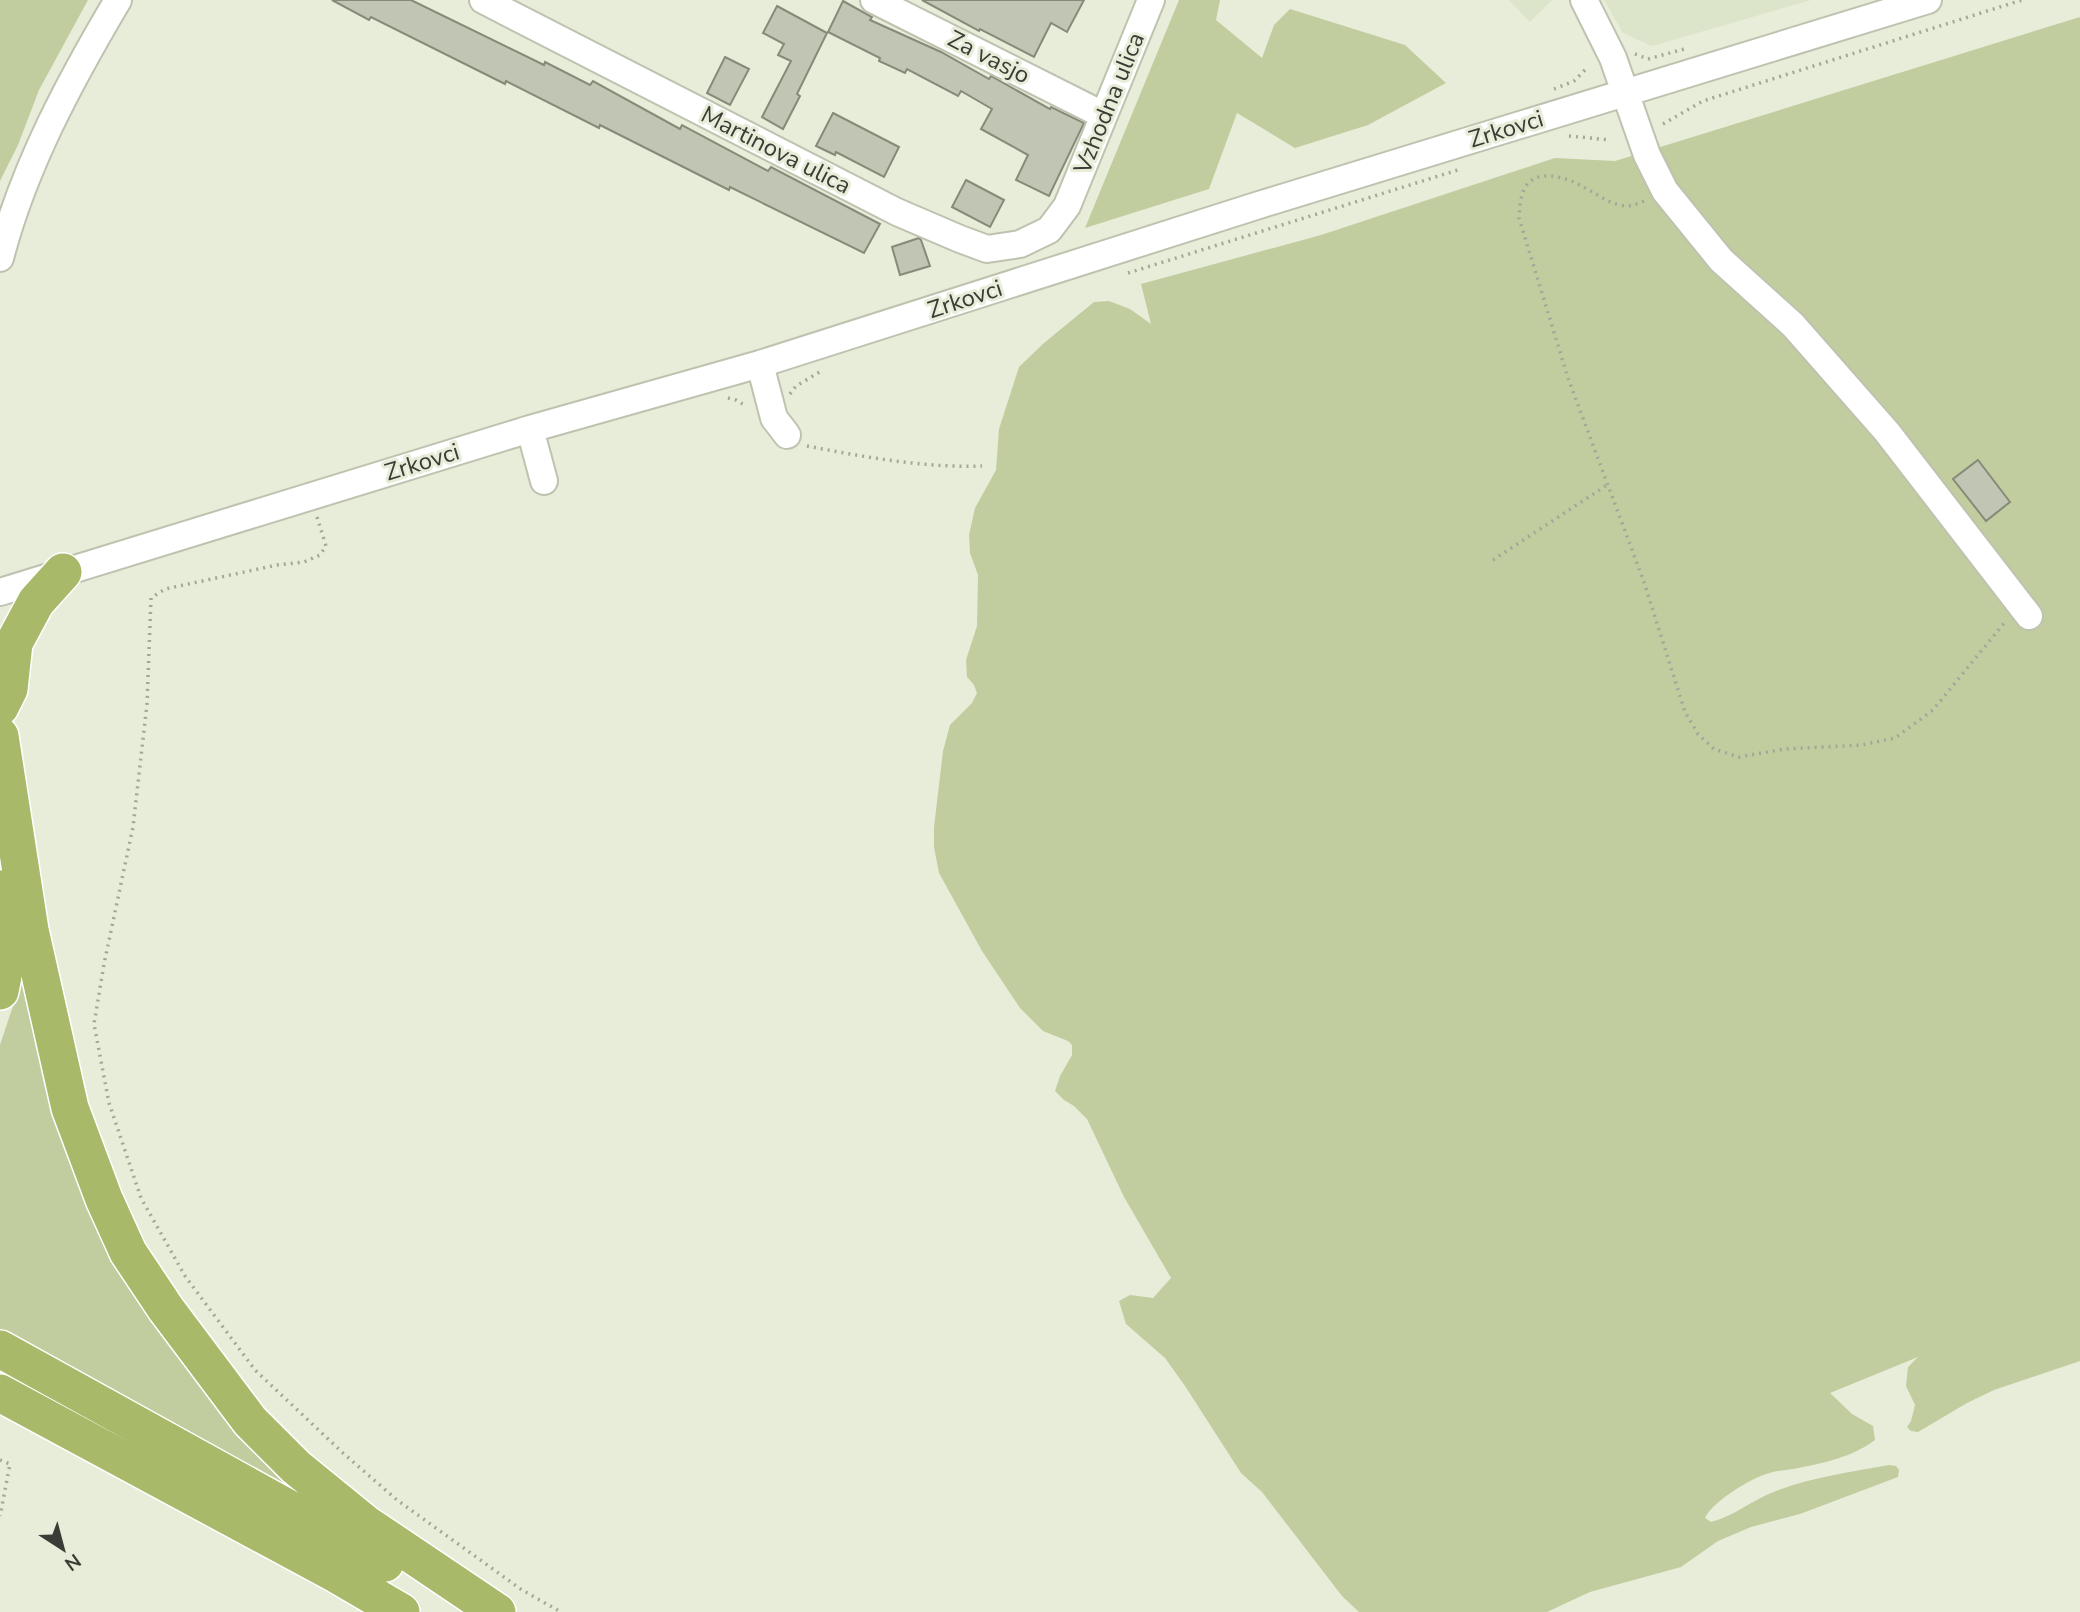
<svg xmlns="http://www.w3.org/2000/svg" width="2080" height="1612" font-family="'Nunito Sans',sans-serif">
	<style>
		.built { fill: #dce4c9 }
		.green { fill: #c1cd9f }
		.building { fill: #c0c6b3; stroke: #868b79; stroke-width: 2 }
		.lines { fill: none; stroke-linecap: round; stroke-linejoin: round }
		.minor-casing { stroke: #bec3b0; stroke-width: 30 }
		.highway-casing { stroke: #fff; stroke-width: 40 }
		.path { stroke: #a2a798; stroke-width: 3.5; stroke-dasharray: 2 5; stroke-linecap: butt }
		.minor { stroke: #fff; stroke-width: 26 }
		.highway { stroke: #a8ba6a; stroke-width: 37 }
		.labels { text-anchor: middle; stroke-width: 6; stroke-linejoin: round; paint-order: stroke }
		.street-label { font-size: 24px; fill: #3a3d35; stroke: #e7edd9 }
	</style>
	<rect width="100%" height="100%" fill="#e7edd9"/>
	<path class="built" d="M1509,0H1552L1530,22Z
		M1604,0H1811L1652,46L1623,33Z"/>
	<path class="green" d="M0,0H88L39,90L18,145L0,181Z
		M1179,0H1220L1216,20L1262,58L1274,25L1290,9L1405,45L1446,83L1368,125L1295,148L1237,113L1209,189L1085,228Z
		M2080,17V1361L1994,1390L1967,1403L1918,1432L1911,1431L1907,1427L1911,1421L1915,1405L1906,1386L1908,1367L1918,1357L1830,1393L1852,1414L1873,1426L1875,1440C1851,1458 1823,1463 1793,1469C1785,1470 1775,1471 1766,1474C1750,1479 1712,1502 1705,1518L1711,1522C1735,1516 1753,1499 1776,1491C1813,1477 1850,1472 1889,1465L1896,1466L1899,1470L1898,1477L1800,1514L1751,1527L1718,1541L1681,1567L1590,1592L1547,1612H1359L1342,1596L1262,1492L1241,1473L1185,1386L1165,1358L1126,1324L1119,1301L1130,1295L1153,1298L1171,1278L1124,1197L1087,1119L1074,1106L1064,1100L1055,1091L1060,1076L1072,1055V1045L1068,1041L1043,1031L1020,1008L982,951L939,873L934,847V827L943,751L950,725L972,703L977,693L974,685L967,677L966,660L977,626L978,575L970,553L969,535L975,508L996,470L999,429L1019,367L1044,343L1094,302L1109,301L1130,309L1151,324L1141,284L1321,235L1555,158L1615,161Z
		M18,943L61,1118L301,1485L295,1490L0,1333V1045L17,994Z"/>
	<path class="building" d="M332,0H411L544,65L545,62L590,85L593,81L680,129L682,125L768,171L771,167L880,224L864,253L730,187L729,190L600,125L599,128L506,81L505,84L371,17L369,20Z
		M922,0H1084L1067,32L1051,23L1034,57L980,29L979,31Z
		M843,1L872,17L870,20L941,52L989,79L991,76L1050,109L1051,107L1084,123L1049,196L1016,180L1028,155L981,129L992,109L961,91L958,96L907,69L905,73L879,61L880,58L828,32Z
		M777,6L827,33L797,94L800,96L783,129L762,117L791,61L778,55L784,44L763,33Z
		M725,57L749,69L730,105L707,93Z
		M833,113L899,147L884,177L836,152L835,155L816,146Z
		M966,180L1004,200L990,227L952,207Z
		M919,238L921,240L930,266L900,275L892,247Z
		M1978,460L2010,502L1986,521L1953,479Z"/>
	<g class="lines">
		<defs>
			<path id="minor" d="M483,0L897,212L960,239L987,249L1020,244L1049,230L1067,206L1151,0
				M874,0L1103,115
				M1584,0L1613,58L1647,155L1665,191L1721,260L1793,325L1887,432L2029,616
				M0,258C24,166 70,81 118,0
				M760,364L774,418L787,435
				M530,429L544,481
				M0,592L530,429L760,364L1259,205L1928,0"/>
			<path id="highway" d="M0,707L9,689L14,643L36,602L63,572
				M0,736L30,930L70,1108L104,1199L128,1252L166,1309L250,1421L296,1467L366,1524L497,1612
				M0,991C8,957 7,924 2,889
				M0,1349L351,1543L385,1563
				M0,1393L336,1574L401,1612"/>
		</defs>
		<use href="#minor" class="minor-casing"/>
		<use href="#highway" class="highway-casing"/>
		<path class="path" d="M1635,54L1648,59L1688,48
			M1554,89L1574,81L1586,69
			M1663,124L1703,101L2022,0
			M1569,136L1610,140
			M1644,201C1635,205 1629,207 1619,205C1605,201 1592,191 1580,185C1565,177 1537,169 1526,186C1520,195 1520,207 1519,218L1568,378L1644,582L1685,712L1698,734L1714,749L1739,757L1784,749L1862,745L1895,738L1933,710L2005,622
			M1128,273L1461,169
			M790,394L796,386L823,370
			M728,398L736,400L746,406
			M807,446C865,457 923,468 982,466
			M317,517L326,546L320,555L304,562L277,565L165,589L151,598L147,704L133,827L104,964L94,1024L109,1103L141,1198L185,1276L255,1370L343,1453L397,1500L522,1590L561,1612
			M1493,560L1607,485
			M0,1460L10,1464L0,1516"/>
		<use href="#minor" class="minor"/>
		<use href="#highway" class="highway"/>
	</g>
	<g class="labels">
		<g class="street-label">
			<text transform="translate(989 57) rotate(27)" y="8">Za vasjo</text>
			<text transform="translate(1109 103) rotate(-68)" y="8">Vzhodna ulica</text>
			<text transform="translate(1506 129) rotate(-17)" y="8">Zrkovci</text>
			<text transform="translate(776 150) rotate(27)" y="8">Martinova ulica</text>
			<text transform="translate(965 299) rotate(-18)" y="8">Zrkovci</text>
			<text transform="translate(422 462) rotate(-17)" y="8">Zrkovci</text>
		</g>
	</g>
	<g transform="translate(63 1549) rotate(144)" stroke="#e7edd9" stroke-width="5" paint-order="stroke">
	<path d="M0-5L12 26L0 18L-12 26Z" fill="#3a3d35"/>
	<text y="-10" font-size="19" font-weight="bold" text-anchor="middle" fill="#3a3d35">N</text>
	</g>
</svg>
